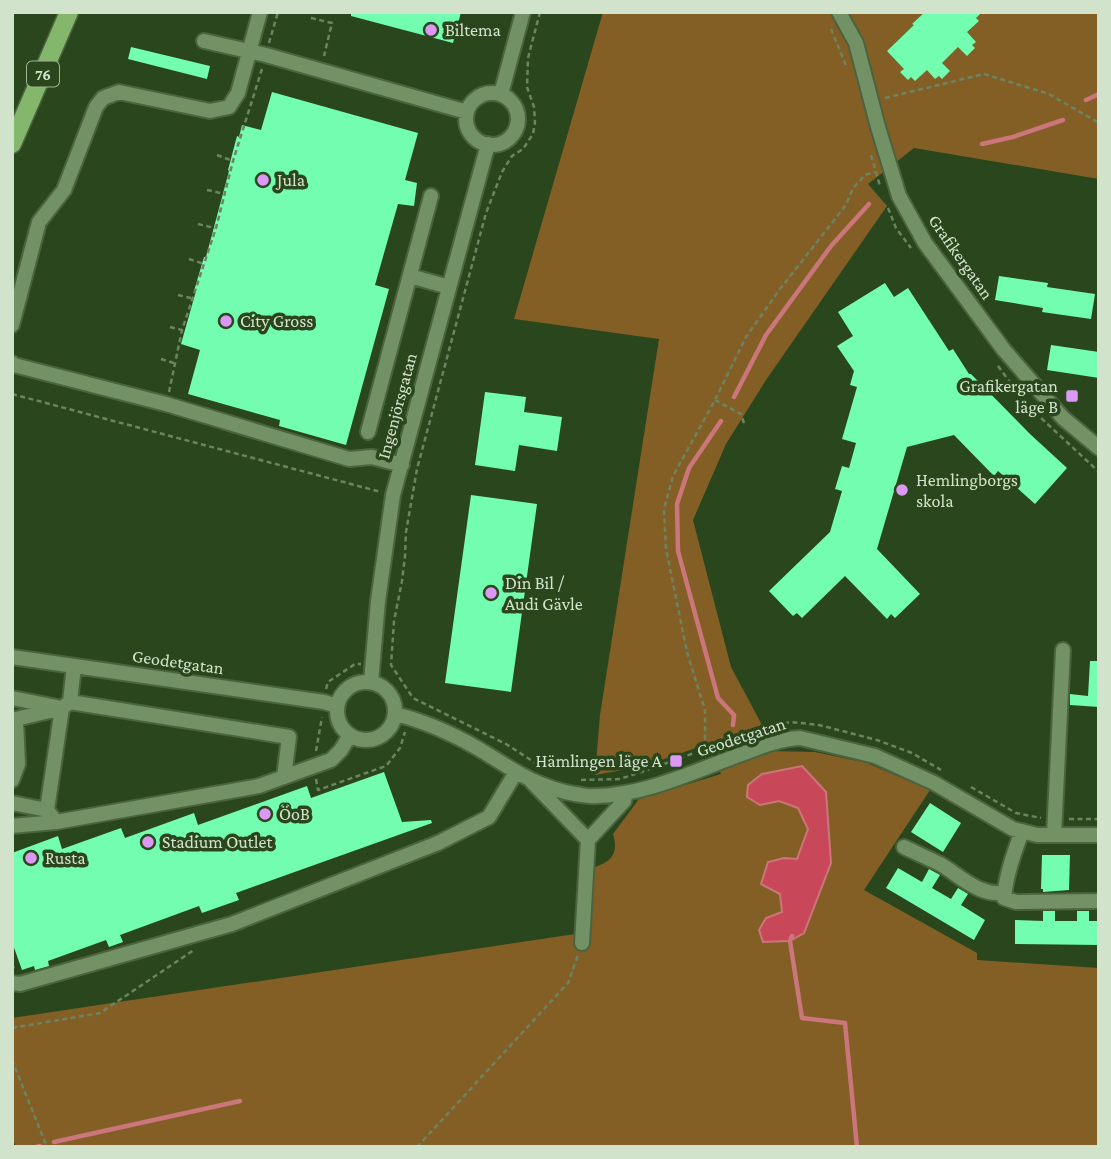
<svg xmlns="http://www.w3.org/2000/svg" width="1111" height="1159" font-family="'Crimson Pro',serif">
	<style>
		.green { fill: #835f26; fill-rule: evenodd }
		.water { fill: #c84758; stroke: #cb767a; stroke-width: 2 }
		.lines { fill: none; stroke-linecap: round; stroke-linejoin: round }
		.stream { stroke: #cb767a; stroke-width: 4.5 }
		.building { fill: #73fdb0 }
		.minor-casing { stroke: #4b633e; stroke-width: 18 }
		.major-casing { stroke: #4b633e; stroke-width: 21 }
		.path { stroke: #6c8462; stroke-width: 2.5; stroke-dasharray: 5 3.5; stroke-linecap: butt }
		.minor { stroke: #729164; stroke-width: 14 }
		.major { stroke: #83b76b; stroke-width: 18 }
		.poi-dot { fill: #db99f5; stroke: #2a461d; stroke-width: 2.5 }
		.labels { text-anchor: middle; stroke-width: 7; stroke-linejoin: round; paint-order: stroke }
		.shield { fill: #2a461d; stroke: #a0b497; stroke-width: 2 }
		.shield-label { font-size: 16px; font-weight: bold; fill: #d2e3cb }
		.poi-label { font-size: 18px; fill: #d2e3cb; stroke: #2a461d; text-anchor: start }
		.street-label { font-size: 18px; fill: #d2e3cb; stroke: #2a461d }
	</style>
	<rect width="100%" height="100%" fill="#2a461d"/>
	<path class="green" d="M603,12H1099V179L914,148L868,184L887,206L766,380L726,444L693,520L731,667L762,725L644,766L595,775L600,715L659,339L514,319Z
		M770,751L815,752L867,763L930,790L864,890L977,953V960L1099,968V1147H16L12,1137V1018L582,933L587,869C607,864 620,858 613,834L639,799L721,774L718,767ZM826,792L790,941L766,918L782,913L780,894L784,858L797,860L808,829L798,808L779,801Z"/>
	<path class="water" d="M802,766L826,792L831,863L804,933L790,941L763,942L759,930L766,918L782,912L780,894L761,884L768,862L784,858L797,859L808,829L798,808L779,801L760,805L747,797L748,785L762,774Z"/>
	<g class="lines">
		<path class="stream" d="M1086,100L1099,94
			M982,144L1013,137L1063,120
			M734,397L766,335L831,246L869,204
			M721,421L689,468L677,504L678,551L718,698L734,715L733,725
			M792,936L790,941L802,1018L845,1023L857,1147
			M54,1142L240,1101
			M36,1147L40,1146"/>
	</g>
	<path class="building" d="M351,12H461L453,43L351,16Z
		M925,12H982L976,18L979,21L967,32L976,42L972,45L975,48L967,56L958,47L942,63L950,71L942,79L939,76L935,79L927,70L915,81L911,77L908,80L900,72L904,69L887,51L914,25L912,24Z
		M131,47L210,66L207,79L128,59Z
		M272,92L418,133L405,180L417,183L414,206L398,204L375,285L389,289L346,445L279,426L280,420L188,394L200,350L181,344L196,291H194L204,257H206L229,171L228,170L237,136L239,137L242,125L261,130Z
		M999,276L1048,283L1047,287L1095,294L1091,319L1042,312L1043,308L995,300Z
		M885,283L894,297L908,288L949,351L953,349L969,374H971L1030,434L1067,468L1035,504L998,471L994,476L954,435L907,447L877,549L920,594L895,618L891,614L887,619L845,576L802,618L797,613L793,616L769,591L830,532L842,491L835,489L842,466L849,468L856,443L842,439L857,387L850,385L854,371L837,346L853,336L838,312Z
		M1051,345L1099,352V378L1047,370Z
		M485,392L526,397L524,412L562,417L557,451L519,445L515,471L475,465Z
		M471,495L537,504L511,692L445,683Z
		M1090,661H1099V707L1070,705V694L1088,696Z
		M384,772L402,822L431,820L432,823L236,893L239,900L202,913L199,906L120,935L123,942L109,947L106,940L48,961L49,966L35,970L34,966L22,970L12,942V853L58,836L62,849L121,828L125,838L194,813L198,825L307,786L311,798Z
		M930,803L961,823L943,852L911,832Z
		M1042,855H1070L1069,890L1043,892V889H1041Z
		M898,868L922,882L929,869L940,875L932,888L951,899L958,888L968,894L961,905L985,920L974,940L886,888Z
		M1043,911H1055V921H1077V911H1089V921H1099V945L1015,944V920L1043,921Z"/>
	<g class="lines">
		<defs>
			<path id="minor" d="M839,12L856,43L878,127L899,196L925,243L1004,350L1063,418L1099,448
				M204,41L266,55L467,112
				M466 119a26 26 0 1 1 52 0a26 26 0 1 1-52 0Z
				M501,94L523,12
				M410,276L449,287
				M12,325L39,222L64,190L96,107L103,98L119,92L210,111L229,107L238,93L260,12
				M12,363L14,365L166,404L349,459L372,457L402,465
				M368,432L431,196
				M12,657L324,702L337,706
				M337 711a29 29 0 1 1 58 0a29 29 0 1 1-58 0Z
				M371,682L378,601L393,495L488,144
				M12,698L57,707
				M70,702L289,737L284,777
				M395,714C424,721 453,734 479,749C512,769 535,787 575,794C582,795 589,797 596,796C646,795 692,772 739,755C758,748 778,739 800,738L875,756L934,783L1013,829L1037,835H1099
				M12,780L18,764L16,719L62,708
				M532,782L588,840L582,943
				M12,803L47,810
				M56,822L47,810L62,708L70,702L74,666
				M12,826L56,822L259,786L331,760L341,750L350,735
				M1022,831C1014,853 1006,875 1004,898L1016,902L1099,901
				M1054,835L1063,650
				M588,840L624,801L626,793
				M904,847C916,853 928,858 940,864C962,877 977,895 1004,893
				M12,983L20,984L232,924L438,843L489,817L516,772"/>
			<path id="major" d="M12,144L69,12"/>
		</defs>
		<use href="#minor" class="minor-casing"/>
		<use href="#major" class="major-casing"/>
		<path class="path" d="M540,12L528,58L527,87L534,107L535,122L533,134L523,149L512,156L502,172L486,213L417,469L406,532L405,556L402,581L394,621L391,665L413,698L506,744L548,771
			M311,18L332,23L324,56
			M831,29L847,68
			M269,43L278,12
			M885,98L984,74L1049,94L1099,123
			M217,155L233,161
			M871,155L880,186
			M207,190L225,194
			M888,208L896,228L911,248
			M198,224L215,228
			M189,259L204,264
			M178,295L191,298
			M170,327L182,330
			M161,359L174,363
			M998,366L1026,404L1099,472
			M169,392L182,330L216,228L233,161L262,69
			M12,394L381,492
			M715,400L741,414L744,423
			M326,689L328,682L355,664H361
			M705,748V710L687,652L666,549L664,509L673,476L715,400L746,337L780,289L846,205L853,188L865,175L875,172
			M316,751L322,717
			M316,779L318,790L386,766L400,748L405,732
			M581,780L620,779L656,767L765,727L791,722L819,725L877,740L912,753L941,770
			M971,787L1016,813L1041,818
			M1069,819H1099
			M12,964L15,971
			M12,1028L100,1013L194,950
			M12,1060L47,1147
			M417,1147L568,983L578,955"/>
		<use href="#minor" class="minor"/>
		<use href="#major" class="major"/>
	</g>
	<g class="poi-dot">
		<circle cx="431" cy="30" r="7"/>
		<circle cx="263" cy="180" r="7"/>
		<circle cx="226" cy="321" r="7"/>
		<rect x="1065" y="389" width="14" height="14" rx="3.5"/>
		<circle cx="902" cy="490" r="7"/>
		<circle cx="491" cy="593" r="7"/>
		<rect x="669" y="754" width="14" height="14" rx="3.5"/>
		<circle cx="265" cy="814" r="7"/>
		<circle cx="148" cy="842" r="7"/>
		<circle cx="31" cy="858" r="7"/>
	</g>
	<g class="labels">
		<rect class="shield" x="27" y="61.5" width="32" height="25" rx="5"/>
		<g class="shield-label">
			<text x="43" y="80">76</text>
		</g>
		<g class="poi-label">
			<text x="445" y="36">Biltema</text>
			<text x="277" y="186">Jula</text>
			<text x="240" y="327">City Gross</text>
			<text x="1058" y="392" text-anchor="end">Grafikergatan<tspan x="1058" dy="21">läge B</tspan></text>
			<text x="916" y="486">Hemlingborgs<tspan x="916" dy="21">skola</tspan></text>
			<text x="505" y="589">Din Bil /<tspan x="505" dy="21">Audi Gävle</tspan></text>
			<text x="662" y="767" text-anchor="end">Hämlingen läge A</text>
			<text x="279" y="820">ÖoB</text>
			<text x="162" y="848">Stadium Outlet</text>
			<text x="45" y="864">Rusta</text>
		</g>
		<g class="street-label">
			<text transform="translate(961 257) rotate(55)" y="6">Grafikergatan</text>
			<text transform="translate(397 406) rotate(-75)" y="6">Ingenjörsgatan</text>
			<text transform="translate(178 662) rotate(8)" y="6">Geodetgatan</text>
			<text transform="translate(741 737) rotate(-18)" y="6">Geodetgatan</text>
		</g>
	</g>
	<rect width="1111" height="1159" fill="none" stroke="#d2e3cb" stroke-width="28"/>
</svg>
